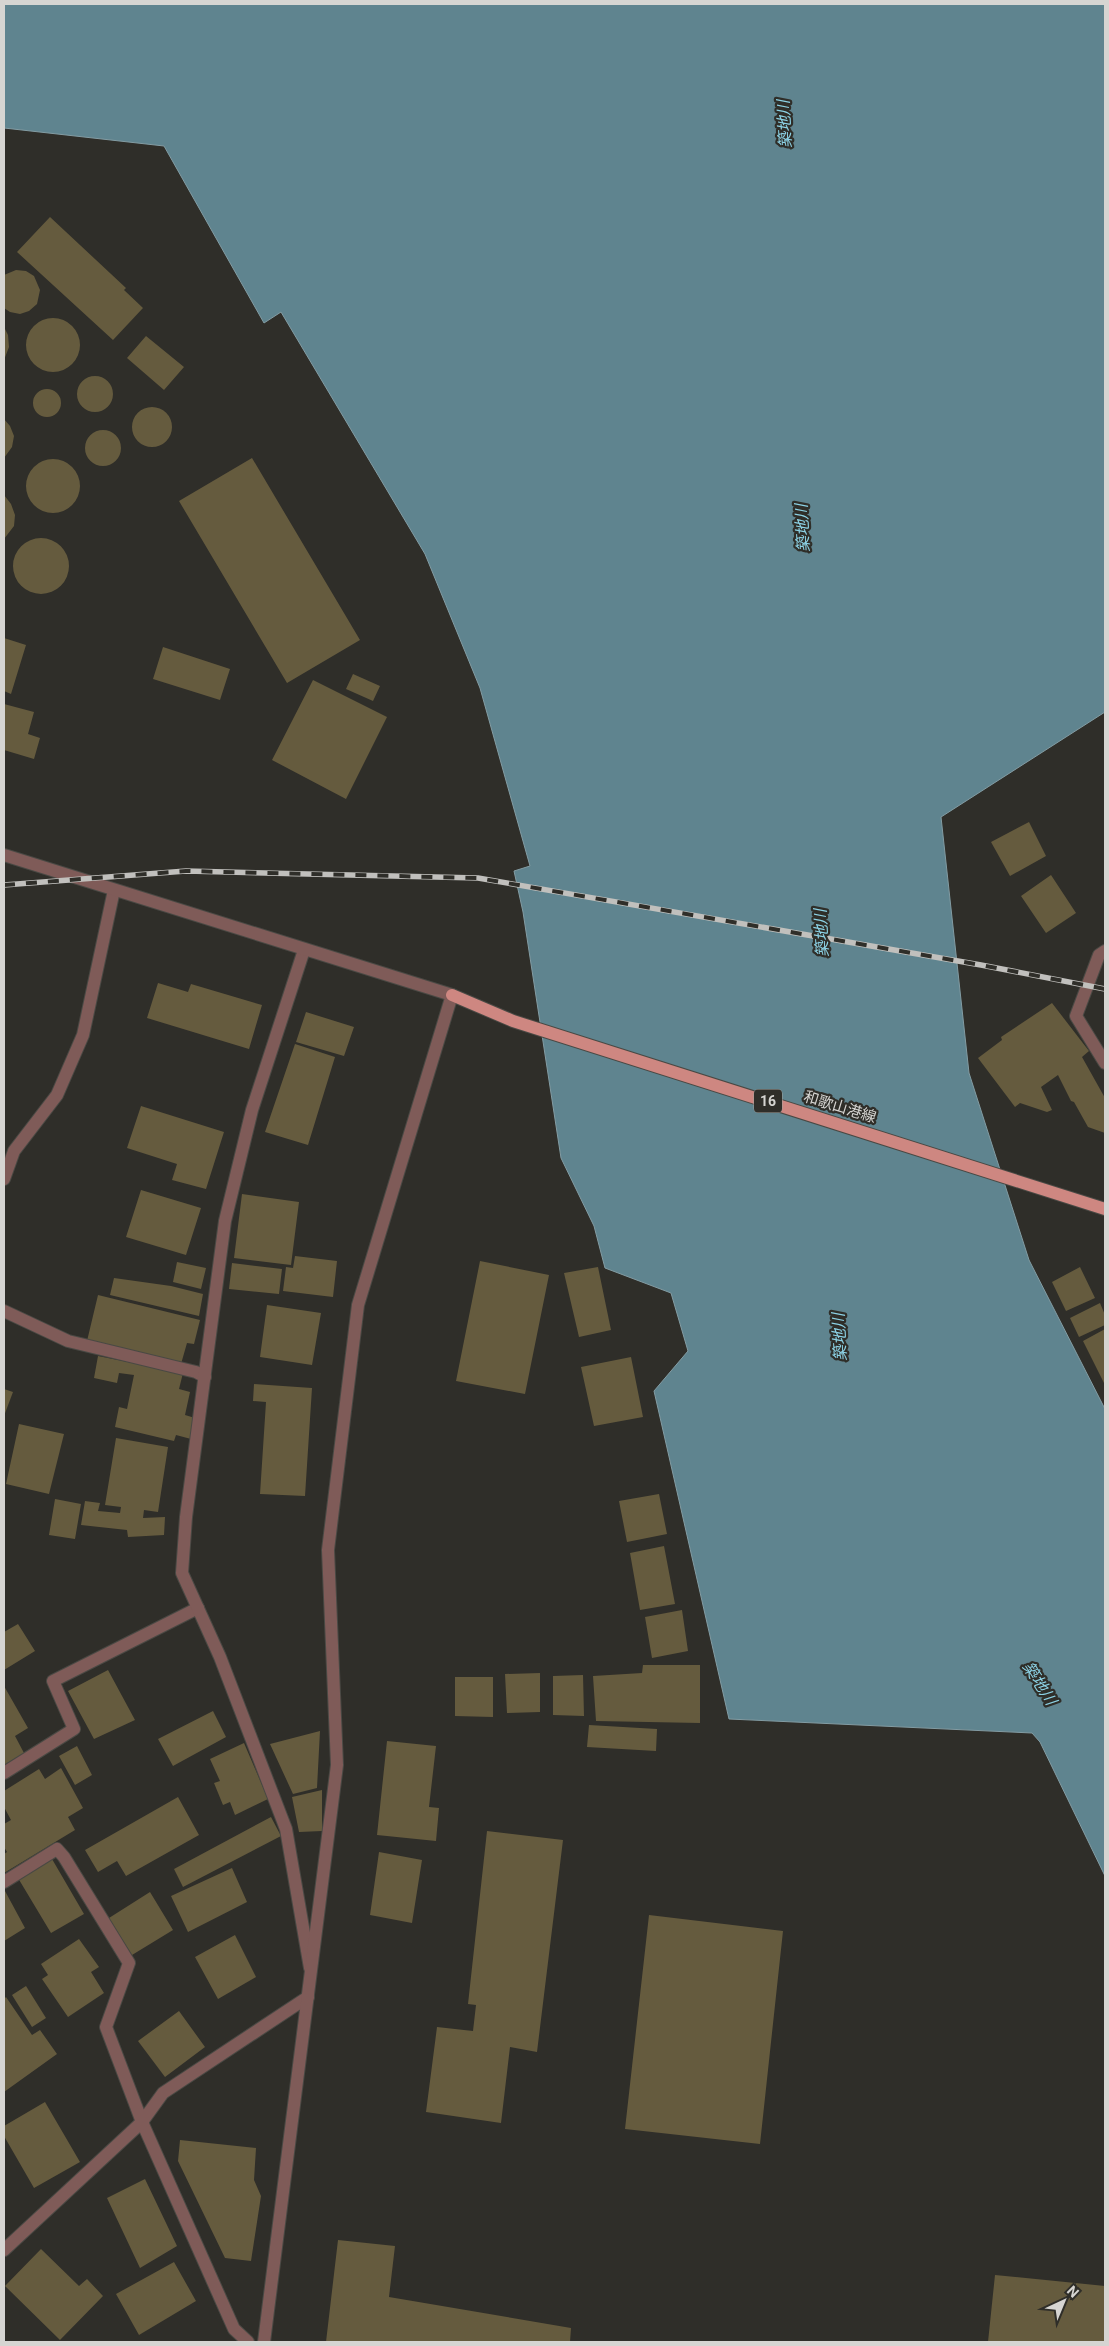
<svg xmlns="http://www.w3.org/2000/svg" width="1109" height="2346" font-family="Roboto,'Noto Sans JP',sans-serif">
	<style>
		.water { fill: #5f848f; stroke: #839ca3 }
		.building { fill: #655b3e }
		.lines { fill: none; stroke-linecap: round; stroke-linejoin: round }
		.service-casing { stroke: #4a4944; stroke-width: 14 }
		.minor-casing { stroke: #4a4944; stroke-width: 14 }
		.tertiary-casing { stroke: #4a4944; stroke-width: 14 }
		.primary-casing { stroke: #4a4944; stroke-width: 14 }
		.service { stroke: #7f5b58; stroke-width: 12 }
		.minor { stroke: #7f5b58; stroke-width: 12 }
		.tertiary { stroke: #7f5b58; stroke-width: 12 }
		.primary { stroke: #ce8781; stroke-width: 12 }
		.rail-casing { stroke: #c1c0bd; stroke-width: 5.5 }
		.rail { stroke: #2f2e29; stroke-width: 4; stroke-dasharray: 11; stroke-linecap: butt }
		.labels { text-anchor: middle; stroke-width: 4.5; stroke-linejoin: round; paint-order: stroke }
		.shield { fill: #2f2e29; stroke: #a4a39f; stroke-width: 1 }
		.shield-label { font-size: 14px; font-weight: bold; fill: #d6d5d2 }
		.street-label { font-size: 15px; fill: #d6d5d2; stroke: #2f2e29 }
		.water-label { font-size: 16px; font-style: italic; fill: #8cd2e5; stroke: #2f2e29 }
	</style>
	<rect width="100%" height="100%" fill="#2f2e29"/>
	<path class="water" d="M4,4H1105V712L941,817L969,1073L1029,1260L1105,1409V1876L1040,1742L1032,1733L729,1719L654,1391L688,1351L671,1293L605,1268L594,1226L561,1158L523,912L514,871L530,866L480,688L425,554L281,312L264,323L164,146L4,128Z"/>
	<path class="building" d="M50,217L126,288L124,290L143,308L113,340L17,252Z
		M16,270L26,271L34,276L40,290L37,304L29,311L20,314L10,312L4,308V275Z
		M26 345a27 27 0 1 1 54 0a27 27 0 1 1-54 0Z
		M4,327L8,335L9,347L4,360Z
		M146,336L184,367L164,390L127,358Z
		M77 394a18 18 0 1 1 36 0a18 18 0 1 1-36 0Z
		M33 403a14 14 0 1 1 28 0a14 14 0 1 1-28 0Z
		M132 427a20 20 0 1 1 40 0a20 20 0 1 1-40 0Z
		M4,419L10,426L14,436L12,447L4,458Z
		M85 448a18 18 0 1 1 36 0a18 18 0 1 1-36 0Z
		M252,458L360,640L287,683L179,501Z
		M26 486a27 27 0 1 1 54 0a27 27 0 1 1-54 0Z
		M4,495L11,504L15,515L14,526L4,539Z
		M13 566a28 28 0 1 1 56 0a28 28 0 1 1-56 0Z
		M4,638L26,645L11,694L4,691Z
		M163,647L230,669L220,700L153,679Z
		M353,674L380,686L373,701L346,689Z
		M313,680L387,717L346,799L272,760Z
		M4,704L34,712L28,734L40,738L34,759L4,750Z
		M1029,822L1046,856L1010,876L991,842Z
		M1051,875L1076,913L1046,933L1021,896Z
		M158,983L188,992L191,984L262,1005L249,1049L147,1018Z
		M1052,1003L1089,1051L1082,1057L1105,1098V1133L1088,1127L1074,1102L1071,1101L1058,1075L1041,1087L1052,1110L1047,1112L1020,1103L1015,1107L978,1058L1002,1040L1001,1037Z
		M306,1012L354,1027L344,1056L296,1042Z
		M295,1044L335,1057L308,1145L265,1132Z
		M141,1106L224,1132L206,1189L172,1180L177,1164L127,1148Z
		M141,1190L201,1208L186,1255L126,1237Z
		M242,1194L299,1202L291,1265L234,1258Z
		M295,1256L337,1261L333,1297L283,1291L286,1267L293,1268Z
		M480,1261L549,1275L525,1394L456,1381Z
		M177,1262L206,1268L201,1289L173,1282Z
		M232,1263L282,1269L279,1294L229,1289Z
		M598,1267L611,1330L579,1337L564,1273Z
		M1080,1267L1095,1298L1066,1311L1052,1282Z
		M114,1278L171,1286L203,1294L199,1316L110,1295Z
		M98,1295L200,1320L194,1344L187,1343L181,1364L87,1341Z
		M1100,1303L1105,1315V1325L1079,1337L1070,1318Z
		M267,1305L321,1313L312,1365L260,1357Z
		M1105,1329V1385L1083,1341Z
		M98,1356L183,1373L179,1389L190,1392L185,1415L195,1418L191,1439L176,1435L174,1441L115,1427L119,1407L127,1409L134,1375L119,1373L117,1383L94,1378Z
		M631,1357L643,1417L594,1426L581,1367Z
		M254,1384L312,1388L305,1496L260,1494L266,1402L253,1401Z
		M4,1389L13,1392L4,1416Z
		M19,1424L64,1434L49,1494L6,1484Z
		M116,1438L168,1447L158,1512L144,1510L143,1518L165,1517L164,1535L128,1537L127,1530L81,1525L85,1501L100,1503L98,1511L120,1513L121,1507L105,1505Z
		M659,1494L667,1534L627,1542L619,1501Z
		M55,1499L81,1504L75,1539L49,1535Z
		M664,1546L675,1604L640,1610L630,1553Z
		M682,1610L688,1651L652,1658L645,1617Z
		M18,1624L35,1651L4,1670V1632Z
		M643,1665H700V1723L596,1721L593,1676L642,1673Z
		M108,1670L135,1720L94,1739L68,1691Z
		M540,1673V1712L507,1713L505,1674Z
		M583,1675L584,1716L553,1715V1676Z
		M455,1677H493V1717L455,1716Z
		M4,1686L28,1728L15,1736L24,1753L4,1765Z
		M213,1711L226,1737L173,1766L158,1739Z
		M589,1725L657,1729L656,1751L587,1747Z
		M320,1731L317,1788L293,1794L270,1744Z
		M387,1741L436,1746L429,1807L439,1808L436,1841L377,1835Z
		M244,1743L268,1799L235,1815L230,1802L223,1805L214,1783L220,1781L210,1759Z
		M77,1746L92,1775L75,1785L59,1756Z
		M61,1768L83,1808L68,1817L75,1830L4,1873V1854L7,1852L4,1847V1824L11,1820L4,1807V1791L39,1769L45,1779Z
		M322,1790V1831L299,1832L292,1797Z
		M178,1797L199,1835L126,1876L117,1861L98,1872L85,1850Z
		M271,1817L281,1836L183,1887L174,1869Z
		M487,1831L563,1840L537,2052L510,2047L501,2123L426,2112L437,2027L473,2031L476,2005L468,2004Z
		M379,1852L422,1860L412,1923L370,1915Z
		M52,1859L84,1914L51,1933L18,1878Z
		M232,1868L247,1902L188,1932L171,1896Z
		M5,1891L25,1928L4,1941V1892Z
		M150,1892L173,1930L132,1955L109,1918Z
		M649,1915L783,1931L760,2144L625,2129Z
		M235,1935L256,1977L218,1999L195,1957Z
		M79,1939L99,1967L91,1972L104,1993L68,2017L42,1979L48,1975L41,1964Z
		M26,1986L46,2018L32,2027L12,1995Z
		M6,1997L32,2035L40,2030L57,2054L4,2092V1999Z
		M179,2011L205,2047L165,2077L138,2041Z
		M45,2102L80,2162L34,2188L4,2136V2126Z
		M180,2140L256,2148L254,2180L261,2196L251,2261L225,2258L178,2161Z
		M145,2179L177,2246L140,2268L107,2198Z
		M338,2240L395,2246L389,2297L571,2328L570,2342H326Z
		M41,2249L79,2286L87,2279L103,2296L60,2340L5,2286Z
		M174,2262L196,2301L139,2335L116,2294Z
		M995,2275L1105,2286V2342H988Z"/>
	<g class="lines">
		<defs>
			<path id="service" d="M4,1311L68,1341L196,1372L205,1377
				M4,1773L74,1729L53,1681L198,1608
				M4,1882L57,1849L64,1857L129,1963L106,2027L142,2122L234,2329L248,2342
				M4,2250L142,2122L163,2093L308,1997"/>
			<path id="minor" d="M304,950L252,1110L225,1221L186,1517L182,1573L220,1657L286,1829L310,1968
				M1105,951L1099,955L1076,1016L1105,1063
				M4,1179L14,1151L57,1095L83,1035L114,890"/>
			<path id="tertiary" d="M4,855L452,995L358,1305L328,1550L337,1765L264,2342"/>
			<path id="primary" d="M452,995L513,1021L1105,1209"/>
		</defs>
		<use href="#service" class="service-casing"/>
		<use href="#minor" class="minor-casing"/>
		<use href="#tertiary" class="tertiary-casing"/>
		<use href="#primary" class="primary-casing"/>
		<use href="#service" class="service"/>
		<use href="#minor" class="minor"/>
		<use href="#tertiary" class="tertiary"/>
		<use href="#primary" class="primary"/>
		<defs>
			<path id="rail" d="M4,885L186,871L478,878L981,965L1105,989"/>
		</defs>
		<use href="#rail" class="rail-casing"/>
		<use href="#rail" class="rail"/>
	</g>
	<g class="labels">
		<rect class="shield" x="754" y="1089.5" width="28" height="23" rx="4"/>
		<g class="shield-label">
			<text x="768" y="1106">16</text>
		</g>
		<g class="street-label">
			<text transform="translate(840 1107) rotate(17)" y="5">和歌山港線</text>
		</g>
		<g class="water-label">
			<text transform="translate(784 124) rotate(-93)" y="6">築地川</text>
			<text transform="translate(802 528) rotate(-93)" y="6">築地川</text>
			<text transform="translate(821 933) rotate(-93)" y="6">築地川</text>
			<text transform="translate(839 1337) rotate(-93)" y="6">築地川</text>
			<text transform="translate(1040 1683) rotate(57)" y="6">築地川</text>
		</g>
	</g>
	<rect width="1109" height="2346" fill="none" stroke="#d6d5d2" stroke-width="10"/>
	<g transform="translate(1064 2301) rotate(44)" stroke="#2f2e29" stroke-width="4" paint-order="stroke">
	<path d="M0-4L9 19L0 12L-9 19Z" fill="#d6d5d2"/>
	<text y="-8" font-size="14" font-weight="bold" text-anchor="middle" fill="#d6d5d2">N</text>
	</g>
</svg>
